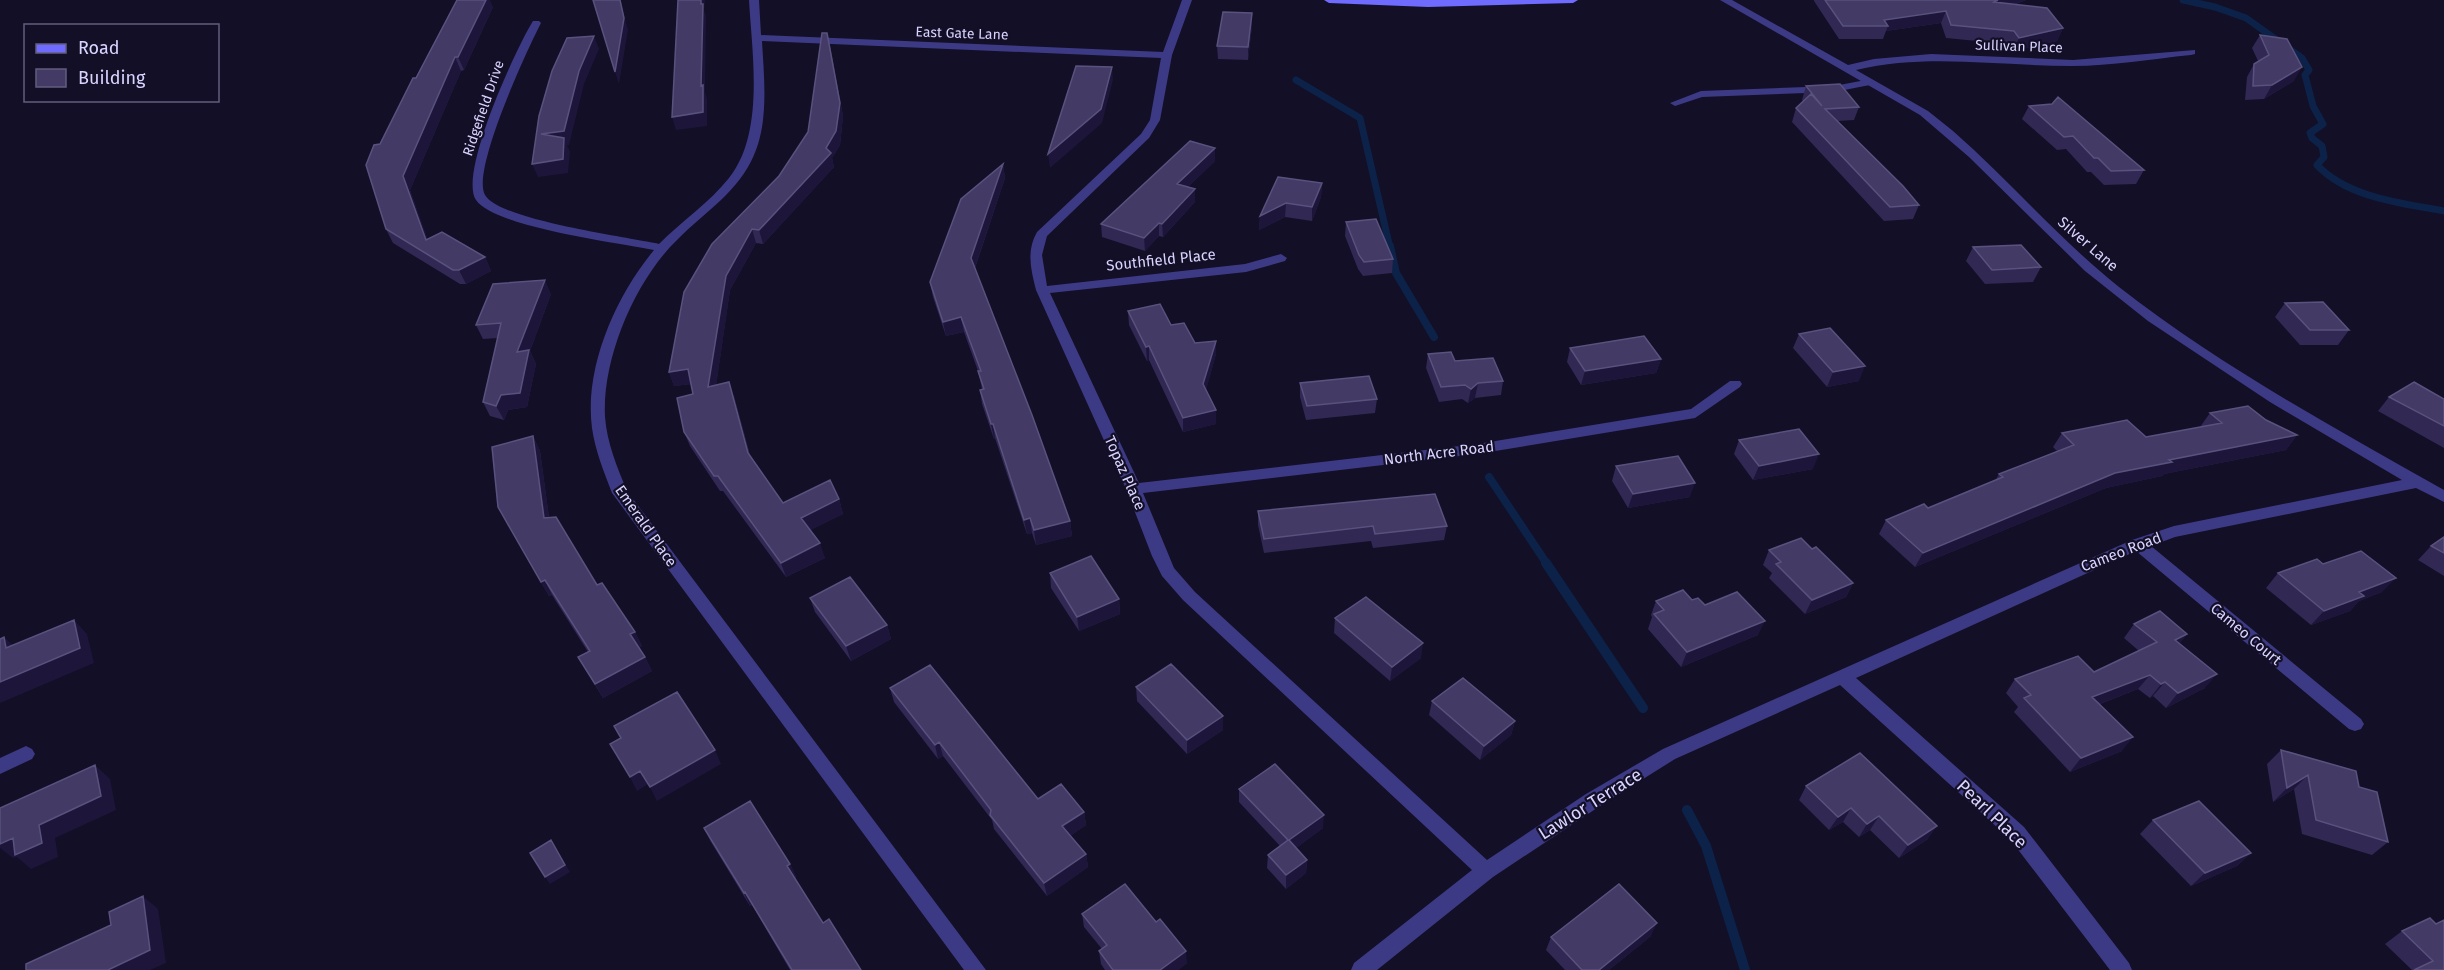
<svg xmlns="http://www.w3.org/2000/svg" width="2444" height="970" font-family="'Fira Sans',sans-serif">
	<style>
		.lines { fill: none; stroke-linecap: round; stroke-linejoin: round }
		.stream-far2 { stroke: #0c2248; stroke-width: 7 }
		.stream-far1 { stroke: #0c2248; stroke-width: 8 }
		.stream { stroke: #0c2248; stroke-width: 10 }
		.lane { fill: #3d3a85; fill-rule: evenodd }
		.street { fill: #3d3a85; fill-rule: evenodd }
		.secondary { fill: #6f6bff; fill-rule: evenodd }
		.wall { fill: #312854 }
		.shaded-wall { fill: #1d163a }
		.building { fill: #433a66; stroke: #5a527e; stroke-width: 1.5 }
		.labels { text-anchor: middle; stroke-width: 4.5; stroke-linejoin: round; paint-order: stroke }
		.far-street-label { font-size: 14px; fill: #d9d4ff; stroke: #130f26 }
		.street-label { font-size: 15px; fill: #d9d4ff; stroke: #130f26 }
		.near-street-label { font-size: 18px; fill: #d9d4ff; stroke: #130f26 }
	</style>
	<rect width="100%" height="100%" fill="#130f26"/>
	<g class="lines">
		<path class="stream-far2" d="M2183,0L2215,7L2246,18L2302,58L2309,70L2305,75L2313,106L2323,124L2310,133L2312,138L2322,146L2324,157L2317,165C2348,198 2402,203 2444,211
			M1296,80L1360,118L1390,248"/>
		<path class="stream-far1" d="M1390,246L1396,273L1434,337
			M1489,477L1547,564"/>
		<path class="stream" d="M1546,563L1643,708
			M1687,810L1706,846L1745,970"/>
		<path class="lane" d="M1871,79L1876,82L1875,84L1834,92L1702,97L1675,106L1670,103L1701,91L1834,86Z"/>
		<path class="street" d="M749,0H759L761,35L1163,52L1182,0H1192L1172,55L1160,120L1149,138L1047,236L1042,255L1047,286L1245,264L1281,254L1287,258L1285,261L1246,272L1050,293L1139,483L1477,444L1691,409L1730,381H1740L1742,384L1740,387L1695,418L1477,454L1143,493L1174,568L1195,592L1487,860L1586,794L1663,749L2132,540L2174,526L2402,480L2270,402L2148,321L2085,271L1969,157L1920,115L1720,0H1732L1848,65L1874,59L1931,54L2073,60L2195,50V54L2191,55C2151,59 2112,66 2072,66C1999,66 1927,53 1856,70L1928,111L1953,131C2010,181 2060,240 2119,287C2220,366 2333,427 2444,490V502L2416,488L2175,537L2151,546L2361,719L2364,724L2361,729L2355,731L2349,729L2136,551L1856,678L2024,827L2129,963L2132,970H2110L2010,839L1840,685L1675,759L1600,806L1493,877L1377,970H1351L1354,963L1472,870L1183,600L1162,576L1152,556L1126,489L1036,290C1031,270 1026,251 1037,232L1141,134L1150,120L1161,58L762,41C764,77 769,121 754,155C739,191 705,212 678,239C636,279 602,357 605,417C607,443 617,467 627,491L986,970H964L612,493C604,472 595,450 592,428C584,367 616,296 654,250C618,243 494,227 476,200C458,174 516,48 533,21H539L541,23C527,50 471,171 485,195C499,220 627,237 659,244C682,221 709,203 729,178C765,133 752,54 749,0Z
			M26,746L32,749L35,754L32,759L0,774V758Z"/>
		<path class="secondary" d="M1324,0H1578L1573,3L1428,7L1329,3Z"/>
	</g>
	<path class="wall" d="M1814,0H2026L2016,4L2063,28L2057,41L2013,51L2008,44L1946,38L1941,23L1886,31L1883,39H1839L1814,1Z
		M493,7L464,70L461,71L410,190L427,239L485,257L491,271L466,284H460L393,243L386,229L380,144L416,78Z
		M1252,13V26L1248,60L1218,59L1217,46Z
		M2260,35L2294,81L2264,99L2245,100L2247,77L2254,64L2258,61L2252,48Z
		M830,46L843,116L840,145L832,158L834,167L763,244L756,243L730,290L716,385L734,396L750,455L783,503L839,499L843,514L810,530L825,558L786,577L723,491H720L690,446L684,432L693,394L691,384L674,386L669,372L779,176L808,132Z
		M1806,86L1859,107L1854,120L1838,121L1919,205L1913,219L1884,221L1792,122L1796,108L1803,101L1802,100Z
		M2029,106L2144,170L2136,184L2104,185L2091,172H2087L2066,149L2057,150L2022,119Z
		M1215,148V161L1188,187L1195,202L1163,237L1159,236L1145,251L1102,237L1101,224Z
		M1003,164L1005,178L975,268L1070,521L1072,536L1036,545L1032,533L1027,534L995,438L994,439L982,404L980,390L982,389L978,371L964,332L946,336L933,297L930,282Z
		M1322,183L1321,197L1312,221L1285,217L1259,230L1260,216Z
		M1346,222L1393,259L1392,273L1363,276L1358,269L1345,236Z
		M1973,247L2041,267L2033,282L1985,284L1966,261Z
		M551,294L530,351L536,364L527,407L508,410L504,420L490,416L483,402L498,338L483,339L476,325Z
		M2285,303L2349,330L2338,345H2300L2275,317Z
		M1128,311L1171,325L1195,343L1216,354L1206,389L1216,410V424L1183,432L1149,360L1147,361L1129,325Z
		M1799,334L1859,381L1827,387L1793,348Z
		M1570,348L1661,359L1656,373L1581,385L1567,362Z
		M1428,354L1455,361L1503,381L1501,395L1475,398L1468,403L1462,399L1439,402L1426,368Z
		M1300,383L1377,399L1375,413L1306,420L1300,397Z
		M2389,397L2444,399V448L2378,411Z
		M2210,413L2266,420L2297,435L2286,450L2164,474L2162,476L2106,488L1915,567L1879,534L1886,520L1928,508L1995,481L1999,474L2057,451L2053,447L2062,433L2146,437L2200,427Z
		M533,436L540,451L549,517L597,585L635,632L642,646L639,647L645,657L652,671L603,698L578,657L588,652L552,595L549,596L506,522Z
		M1739,440L1813,469L1753,480L1734,454Z
		M1616,466L1690,497L1628,508L1612,481Z
		M1258,511L1447,526L1444,540L1373,548L1371,541L1264,553L1258,525Z
		M2444,537V576L2418,560L2431,546Z
		M1812,549L1853,583L1846,597L1805,614L1769,578L1772,573L1763,565L1769,550Z
		M2323,564L2382,592L2359,601L2350,611L2311,625L2266,588L2278,573Z
		M1050,573L1119,599L1120,614L1079,631L1051,588Z
		M810,598L887,625L891,639L851,661L815,612Z
		M1692,600L1705,605L1758,635L1681,667L1648,629L1652,617L1651,615L1656,601Z
		M1335,618L1421,658L1390,681L1334,633Z
		M2134,624L2187,634L2179,644L2205,688L2166,708L2153,696L2150,698L2138,689L2100,704L2122,751L2070,772L2014,712L2018,707L2006,693L2015,679L2094,672L2139,651L2124,638Z
		M1136,687L1223,716V730L1187,754L1137,701Z
		M890,688L1038,799L1084,812L1086,825L1070,836L1086,854L1088,867L1047,896L994,829L992,820L943,756L938,759L894,702Z
		M1432,701L1515,721L1511,735L1480,760L1429,715Z
		M2281,750L2359,787L2388,842L2372,855L2302,834L2294,789L2273,802L2267,764Z
		M1860,753L1928,839L1899,858L1870,830L1859,837L1843,822L1829,830L1799,800L1806,786Z
		M1239,789L1323,828L1296,848L1307,860L1306,873L1286,889L1267,868L1268,855L1280,846L1239,802Z
		M2153,820L2251,853L2237,866L2191,886L2140,834Z
		M704,828L790,864L796,877L794,879L823,923L861,970H790L752,905L750,906L711,842Z
		M1082,914L1156,922L1187,963L1178,970H1105L1101,964L1099,951L1102,949L1084,927Z
		M2436,924L2444,970H2412L2385,944L2402,931Z
		M1651,936L1609,970H1565L1546,950L1551,937Z"/>
	<path class="shaded-wall" d="M486,0H490L493,7L464,70L458,57Z
		M620,0L628,30L619,84L615,72Z
		M701,0H705L704,10L706,16L705,92L707,99V126L676,130L672,117L701,4Z
		M1998,0H2026L1988,14L1994,2Z
		M1946,11L1941,23L1886,31L1888,26L1884,20Z
		M1252,13V26L1248,60V47Z
		M2063,28L2057,41L2013,51L2019,38Z
		M827,33L843,116L840,145L832,158L834,167L763,244L759,230L826,148Z
		M594,36L599,49L584,84L569,145H567L570,152L568,173L538,177L532,164L541,134L579,71Z
		M455,57L461,71L410,190L433,254L426,240L403,176Z
		M1112,67L1113,80L1102,123L1050,168L1048,154Z
		M2302,67L2294,81L2264,99L2272,85Z
		M1215,148V161L1178,197L1177,184Z
		M1003,164L1005,178L973,273L971,258Z
		M1322,183L1321,197L1312,221V207Z
		M1195,189V202L1163,237L1162,224Z
		M1286,203L1285,217L1259,230L1260,216Z
		M1159,223V236L1145,251L1144,238Z
		M752,229L756,243L730,290L714,401L708,387L726,276Z
		M485,257L491,271L466,284L459,270Z
		M545,280L551,294L530,351L536,364L527,407L508,410L504,420L496,406Z
		M961,317L964,332L946,336L943,322Z
		M1216,341V354L1204,398L1203,384Z
		M1149,346V360L1147,361L1146,347Z
		M1661,359L1656,373L1581,385L1585,371Z
		M1865,366L1859,381L1827,387L1833,372Z
		M688,369L693,384L674,386L669,372Z
		M729,382L734,396L753,468L748,453Z
		M1478,383L1475,398L1468,403L1471,389Z
		M1216,410V424L1183,432V418Z
		M991,424H993L995,438L994,439Z
		M2297,435L2286,450L2164,474L2162,476L2106,488L1915,567L1923,553L2115,473L2169,460Z
		M533,436L540,451L551,532L544,518Z
		M1819,454L1813,469L1753,480L1759,466Z
		M1695,483L1690,497L1628,508L1633,494Z
		M839,499L843,514L805,533L801,518Z
		M1030,518L1032,533L1027,534L1024,520Z
		M1070,521L1072,536L1036,545L1034,530Z
		M820,543L825,558L786,577L781,563Z
		M2396,578L2382,592L2359,601L2350,611L2311,625L2324,611L2359,592Z
		M545,580L552,595L549,596L541,582Z
		M1853,583L1846,597L1805,614L1812,600Z
		M1119,599L1120,614L1079,631L1077,617Z
		M74,620L87,634L94,663L0,703V682Z
		M1765,621L1758,635L1681,667L1687,652Z
		M887,625L891,639L851,661L846,646Z
		M635,632L642,646L637,648L630,634Z
		M2187,634L2176,648L2175,640Z
		M4,637L19,651L6,648Z
		M1423,643L1421,658L1390,681L1392,667Z
		M645,657L652,671L603,698L595,684Z
		M2217,674L2205,688L2166,708L2178,693Z
		M2150,675L2138,689L2081,711L2092,697Z
		M2165,682L2153,696L2150,698L2161,684Z
		M1223,716V730L1187,754V740Z
		M1515,721L1511,735L1480,760L1484,746Z
		M2133,737L2122,751L2070,772L2081,758Z
		M939,742L943,756L938,759L935,745Z
		M715,750L721,764L657,801L650,787Z
		M95,765L110,779L116,810L55,838L58,857L31,869L17,857L13,858L0,848V844Z
		M640,771L648,784L637,791L630,777Z
		M2308,775L2294,789L2273,802L2287,788Z
		M1851,808L1843,822L1829,830L1838,817Z
		M1084,812L1086,825L1064,840L1062,826Z
		M1324,815L1323,828L1288,854L1289,840Z
		M1879,816L1870,830L1859,837L1867,824Z
		M1937,826L1928,839L1899,858L1908,845Z
		M551,840L570,872L550,884L545,877Z
		M2251,853L2237,866L2191,886L2205,873Z
		M1086,854L1088,867L1047,896L1044,883Z
		M1307,860L1306,873L1286,889V875Z
		M790,864L796,877L793,880L787,866Z
		M745,892L752,905L750,906L744,893Z
		M143,896L158,909L166,963L150,970H108Z
		M1657,923L1651,936L1609,970H1599Z
		M1186,951L1187,963L1178,970H1160Z"/>
	<path class="building" d="M457,0H486L458,57H455L403,176L426,240L442,232L485,257L459,270H453L386,229L366,165L374,145L380,144L413,78H416Z
		M593,0H620L624,18L615,72Z
		M678,0H701V4H703L701,86L703,85V112L672,117Z
		M1825,0H1998L1994,2L2047,8L2063,28L2019,38L2014,31L1951,25L1946,11L1884,20L1888,26H1843Z
		M1223,12L1252,13L1248,47L1217,46Z
		M822,33H827L840,103L836,131L826,148L831,153L759,230L752,229L726,276L708,387L729,382L748,453L783,503L830,480L839,499L801,518L820,543L781,563L718,476H714L684,432L677,398L693,394L688,369L669,372L684,292L712,244L779,176L808,132Z
		M2260,35L2287,39L2302,67L2272,85L2253,86L2254,64L2269,55Z
		M594,36L579,71L564,131L541,134L564,138L563,159L532,164L539,116L552,71L567,38Z
		M1076,66L1112,67L1101,109L1048,154Z
		M1840,84L1859,107L1825,109L1903,186L1919,205L1890,207L1796,108L1811,94L1822,106L1806,86Z
		M2058,97L2144,170L2111,171L2098,158H2094L2073,136L2064,137L2029,106L2052,104Z
		M1190,141L1215,148L1177,184L1195,189L1162,224L1159,223L1144,238L1101,224Z
		M1003,164L971,258L1032,415L1070,521L1034,530L1030,518L1024,520L993,424H991L980,390L984,389L978,371H981L961,317L943,322L930,282L961,199Z
		M1278,177L1322,183L1312,207L1286,203L1260,216Z
		M1376,219L1393,259L1364,262L1359,255L1346,222Z
		M2021,245L2041,267L1992,270L1973,247Z
		M545,280L517,352L529,350L520,393L501,395L496,406L483,402L501,323L476,325L493,284Z
		M2323,302L2349,330H2310L2285,303Z
		M1160,304L1171,325L1184,323L1195,343L1216,341L1203,384L1216,410L1183,418L1149,346L1146,347L1128,311Z
		M1830,328L1865,366L1833,372L1799,334Z
		M1644,336L1661,359L1585,371L1570,348Z
		M1451,352L1455,361L1493,358L1503,381L1478,383L1471,389L1465,385L1441,387L1428,354Z
		M1369,376L1377,399L1307,406L1300,383Z
		M2414,382L2444,399V426L2389,397Z
		M2248,406L2266,420L2297,435L2169,460L2172,462L2115,473L1923,553L1886,520L1924,504L1928,508L2003,477L1999,474L2074,445L2062,433L2127,420L2146,437L2222,423L2210,413Z
		M1799,429L1819,454L1759,466L1739,440Z
		M533,436L544,518L556,517L597,585L602,583L635,632L630,634L645,657L595,684L578,657L590,651L545,580L541,582L498,507L492,447Z
		M1678,456L1695,483L1633,494L1616,466Z
		M1435,494L1447,526L1375,534L1373,526L1264,539L1258,511Z
		M2444,537V553L2431,546Z
		M1801,538L1812,549L1816,547L1853,583L1812,600L1776,564L1781,562L1769,550Z
		M2361,551L2396,578L2359,592L2364,596L2324,611L2278,573L2317,559L2323,564Z
		M1091,556L1119,599L1077,617L1050,573Z
		M850,577L887,625L846,646L810,598Z
		M1683,590L1692,600L1698,598L1705,605L1737,592L1765,621L1687,652L1654,614L1664,610L1656,601Z
		M1366,597L1423,643L1392,667L1335,618Z
		M2160,611L2187,634L2175,640L2217,674L2178,693L2165,682L2161,684L2150,675L2092,697L2133,737L2081,758L2024,698L2031,695L2015,679L2078,656L2094,672L2157,642L2134,624Z
		M74,620L80,648L0,682V639L4,637L6,648Z
		M1171,664L1223,716L1187,740L1136,687Z
		M930,665L1038,799L1061,784L1084,812L1062,826L1086,854L1044,883L990,815L991,810L939,742L935,745L890,688Z
		M1463,678L1515,721L1484,746L1432,701Z
		M677,692L715,750L650,787L640,771L630,777L610,744L621,738L614,726Z
		M2281,750L2356,771L2359,787L2377,792L2388,842L2316,820L2308,775L2287,788Z
		M1860,753L1937,826L1908,845L1879,816L1867,824L1851,808L1838,817L1806,786Z
		M1275,764L1324,815L1289,840L1307,860L1286,875L1268,855L1288,840L1239,789Z
		M95,765L101,796L39,825L42,843L15,855L13,838L0,844V808Z
		M750,801L790,864L787,866L823,923L829,919L861,970H792L745,892L744,893L704,828Z
		M2199,801L2251,853L2205,873L2153,820Z
		M551,840L565,865L545,877L530,853Z
		M1125,884L1156,922L1160,919L1186,951L1160,970H1113L1099,951L1107,945L1082,914Z
		M1619,884L1657,923L1599,970H1582L1551,937Z
		M143,896L150,950L108,970H26V964L111,925L109,912Z
		M2430,918L2436,924L2444,920V970H2414L2433,961L2402,931Z"/>
	<g class="labels">
		<g class="far-street-label">
			<text transform="translate(962 33) rotate(2)" y="5">East Gate Lane</text>
			<text transform="translate(2019 46) rotate(2)" y="5">Sullivan Place</text>
			<text transform="translate(483 108) rotate(-71)" y="5">Ridgefield Drive</text>
		</g>
		<g class="street-label">
			<text transform="translate(2088 244) rotate(41)" y="5">Silver Lane</text>
			<text transform="translate(1161 260) rotate(-6)" y="5">Southfield Place</text>
			<text transform="translate(1439 453) rotate(-7)" y="5">North Acre Road</text>
			<text transform="translate(1125 473) rotate(66)" y="5">Topaz Place</text>
			<text transform="translate(646 526) rotate(55)" y="5">Emerald Place</text>
			<text transform="translate(2121 552) rotate(-21)" y="5">Cameo Road</text>
			<text transform="translate(2246 634) rotate(40)" y="5">Cameo Court</text>
		</g>
		<g class="near-street-label">
			<text transform="translate(1590 804) rotate(-32)" y="6">Lawlor Terrace</text>
			<text transform="translate(1992 814) rotate(44)" y="6">Pearl Place</text>
		</g>
	</g>
	<rect x="24" y="24" width="195" height="78" fill="#130f26" stroke="#625e7d" stroke-width="1.5"/>
	<rect x="36" y="44" width="30" height="9" fill="#6f6bff" stroke="#625e7d" stroke-width="1.5"/>
	<text x="78" y="54" font-size="18" fill="#d9d4ff">Road</text>
	<rect x="36" y="69" width="30" height="18" fill="#433a66" stroke="#625e7d" stroke-width="1.5"/>
	<text x="78" y="84" font-size="18" fill="#d9d4ff">Building</text>
</svg>
